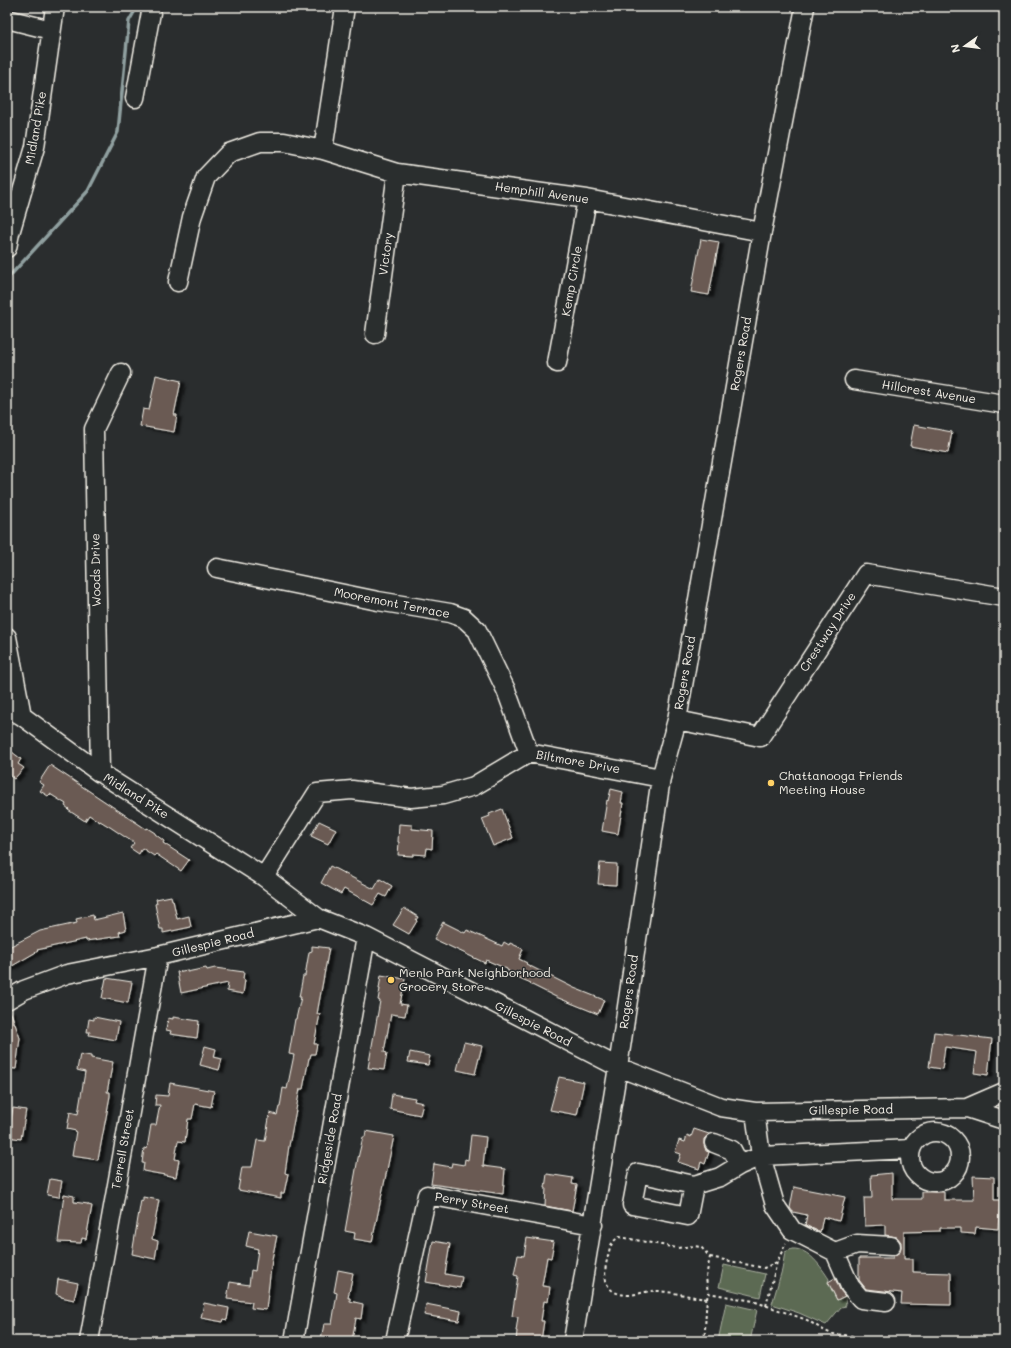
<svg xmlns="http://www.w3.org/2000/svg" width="1011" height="1348" font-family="Mali,sans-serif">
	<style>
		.green { fill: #5b6a53; stroke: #a8ae9e }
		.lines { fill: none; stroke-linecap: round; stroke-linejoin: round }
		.stream { stroke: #90a0a0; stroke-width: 3.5 }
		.building { fill: #6b5a53; stroke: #f4f1e8; filter: url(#shadow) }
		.minor-casing { stroke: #f4f1e8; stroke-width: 21 }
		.path { stroke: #f4f1e8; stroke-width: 2; stroke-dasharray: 3 3; stroke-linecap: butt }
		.minor { stroke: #2a2d2e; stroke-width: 18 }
		.poi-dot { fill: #ffd166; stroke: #2a2d2e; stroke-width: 1.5 }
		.labels { text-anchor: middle; stroke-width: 3; stroke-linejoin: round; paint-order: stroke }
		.street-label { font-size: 12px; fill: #f4f1e8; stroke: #2a2d2e }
		.poi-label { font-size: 12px; fill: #f4f1e8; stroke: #2a2d2e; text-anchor: start }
	</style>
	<defs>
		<filter id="shadow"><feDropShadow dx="4.5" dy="2.5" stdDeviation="1" flood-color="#0009"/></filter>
	</defs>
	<rect width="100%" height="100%" fill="#2a2d2e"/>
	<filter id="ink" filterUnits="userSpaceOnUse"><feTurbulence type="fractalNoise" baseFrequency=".025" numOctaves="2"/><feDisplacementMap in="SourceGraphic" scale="8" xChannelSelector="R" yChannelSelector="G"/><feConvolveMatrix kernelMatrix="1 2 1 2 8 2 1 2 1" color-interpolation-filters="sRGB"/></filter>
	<g filter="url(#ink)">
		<path class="green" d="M792,1249C809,1248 821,1267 829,1279L828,1282L837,1300L845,1296L846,1306L841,1307L826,1325L799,1313L772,1304L782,1270L785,1252Z
			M724,1265L765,1274L760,1297L719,1287Z
			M726,1303L757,1310L750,1341H718Z"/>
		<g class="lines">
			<path class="stream" d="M7,279L88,191L118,132L129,21L137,7"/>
		</g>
		<path class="building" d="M701,239L719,242L709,295L691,292Z
			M156,375L181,381L174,415H177L174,432L140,426L143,409L149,410Z
			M914,425L952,432L948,453L910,446Z
			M7,748L21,759L18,764L24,768L14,779L9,775L7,778Z
			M50,765L146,829L147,828L155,833V834L164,841L163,843L189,860L181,871L156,854L154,856L142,848L139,854L130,848L134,843L110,827L100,821V822L89,815L85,821L68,810L69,809L65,806L66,804L50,794L48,796L40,791L44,785L39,782Z
			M611,789L623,792L621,803H623L618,834L602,831L607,800L608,801Z
			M502,809L513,838L493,846L482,819L490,816L489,814Z
			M319,821L336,829L328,844L311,836Z
			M399,824L412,825V829L433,831L432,849L427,848L426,855L413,854V856L398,855L399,842H398Z
			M600,863L617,864L616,885L598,884Z
			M330,866L374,889L380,879L392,886L386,897L380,894L373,905L344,889L341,894L321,883Z
			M171,896L172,900H173L177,919L189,916L191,927L163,933V929H160L155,904L157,903L156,899Z
			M404,908L418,917L416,920L417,921L409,934L393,925Z
			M123,913L126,930L119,932L120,936L86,941V939L37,950L38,951L7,969V948L40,931L77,923L76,919L93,915L94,920Z
			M443,922L465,933L467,930L502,946L504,942L509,945L510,943L523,949L519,959L527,963L526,964L574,988L604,1000L598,1014L556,997L530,984L531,983L508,973L509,971L507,970V969L486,960L485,963L434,939Z
			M312,946L329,948L317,1014H320L314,1044H317L315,1054H311L310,1058H309L303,1089H300L289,1146L285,1173L288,1174L284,1193H281V1198L238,1190L242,1167H252L257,1140L265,1141L270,1113L277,1115L279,1107H280L283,1088L287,1089L294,1055L289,1054L295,1019H296L301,997H299L303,976H305L309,952L312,951Z
			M206,968L207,970L215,968L244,972L243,979L245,980L243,994L227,991L228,983L181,993L177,972L187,970V972Z
			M381,975L405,979L400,1004L407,1005L405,1016L391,1014L384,1052L387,1053L384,1070L368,1068L380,1001L378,1000L380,989H379Z
			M106,978L132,982L128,1003L102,998Z
			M7,1010H10L20,1038L16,1069L7,1068Z
			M94,1017L119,1022L116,1040L89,1035L90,1032H87L89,1019L94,1020Z
			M173,1017L199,1021L197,1038L170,1034L171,1031L166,1030L168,1018L173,1019Z
			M934,1032L992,1039L988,1075L974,1073L977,1052L945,1047L942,1069L929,1067Z
			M464,1042L482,1046L475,1074L457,1070Z
			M205,1046L216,1049L214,1057L222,1059L219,1070L200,1065Z
			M410,1052L430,1056L428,1065L408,1062Z
			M80,1054L91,1056V1058L113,1062L107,1092H110V1096L98,1160L72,1156L76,1131L67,1129L70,1112L78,1114L85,1072L77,1070Z
			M559,1077L584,1082L577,1115L550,1110Z
			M170,1083L214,1091L211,1107L195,1104L192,1119H188L185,1142L178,1141L175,1159L179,1160L176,1177L143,1171L144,1163H142L144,1148L147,1149L151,1125H156L160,1105H155L156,1095L168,1096Z
			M392,1094L415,1098L414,1101L423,1103L420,1115L390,1109Z
			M13,1108L26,1110L21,1139L8,1137Z
			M694,1129L709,1134L704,1139V1144L706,1151L709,1152L705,1164L701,1162L699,1169L678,1162L681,1154L675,1152L679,1140L685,1142L687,1135L691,1137Z
			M366,1131L394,1136L372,1242L354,1239L355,1233L345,1231L358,1158L363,1137H365Z
			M471,1135L486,1137L483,1166L505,1169L503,1194L431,1184L434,1164L451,1167L452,1163L464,1165L465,1159L468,1160Z
			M892,1173V1199H922V1192H944V1200H974L973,1176L994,1177V1200H1000L998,1229L976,1227L975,1234L961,1233V1228H940V1231L904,1232V1259H913V1272L951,1273V1305L901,1304L902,1293L866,1289L859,1280V1258H893V1256L900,1252L901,1247V1242L897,1237L885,1235V1225L865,1226L864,1198H872L871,1175Z
			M547,1174L573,1178L572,1184L577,1185L572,1211L545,1206L546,1188H545Z
			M50,1179L62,1181L59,1197L47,1195Z
			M794,1187L845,1197L839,1221L823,1217L820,1232L805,1225L807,1215L793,1212L790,1208Z
			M64,1194L74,1196V1202L88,1204V1205L92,1206L86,1239L82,1238L81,1243L58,1242Z
			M143,1197L159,1200L152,1239L158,1241L155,1259L132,1254L141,1200L143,1201Z
			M249,1231L277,1236L272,1259L266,1310L251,1308L252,1302L227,1299L230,1282L249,1285L251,1270L255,1271L258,1249L246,1246Z
			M527,1238L554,1242L551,1258L547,1257L542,1286L550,1287L548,1302L544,1301L541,1321H544L541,1341H516L517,1331H516L518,1317L512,1316L518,1276L514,1275L518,1255L524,1256Z
			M433,1241L450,1244L445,1274L462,1277L460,1288L426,1282Z
			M338,1270L353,1273L348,1298H350V1301L363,1304L361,1319L356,1318L352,1341H325L326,1340L321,1339L324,1324H332L337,1293L334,1292Z
			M835,1278L840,1290L845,1296L837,1300L828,1282Z
			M58,1279L78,1283L74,1300L61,1297V1296L56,1294Z
			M204,1303L229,1308L227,1320L224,1319L223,1322L201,1318Z
			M426,1304L461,1311L459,1321L424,1315Z"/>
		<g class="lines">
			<defs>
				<path id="minor" d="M7,19L51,30
					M135,98L152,7
					M323,150L345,7
					M7,248L10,233L35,147L55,7
					M178,282L192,217L206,177L229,153L260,142H284L323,150L397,173L587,199L762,232
					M375,334L397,173
					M557,363L587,199
					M854,380L1004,404
					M217,568L378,601L450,613L464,618L477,630L506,690L529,753
					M7,637L22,716
					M7,707L22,716L100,773L264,877L318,918L366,937L618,1067L721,1107L755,1112L967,1108L1004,1120
					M677,720L760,737L866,574L1004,597
					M100,773L94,429L121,373
					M264,877L317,793L352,790L411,798L443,795L474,786L529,753L661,778
					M7,1000L24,990L67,974L158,956L318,918
					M967,1108L1004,1092
					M755,1112L761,1156L911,1149
					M910 1157a25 25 0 1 1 50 0a25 25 0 1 1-50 0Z
					M714,1143L732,1150L740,1165
					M694,1185L688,1216L632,1205L638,1173L694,1185L720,1177L740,1165L761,1156L775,1205L792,1230L835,1252L850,1286L861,1299L886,1302
					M835,1252L857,1244L891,1246
					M89,1341L158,956
					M294,1341L366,937
					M395,1341L427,1195L593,1225
					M573,1341L618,1067L661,778L677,720L762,232L805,7"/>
			</defs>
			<use href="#minor" class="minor-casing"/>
			<path class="path" d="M710,1257L764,1268L777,1262L786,1243
				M707,1299C691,1297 674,1292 658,1291C649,1290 640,1294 630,1295C604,1295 602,1278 608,1256C610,1247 611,1241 620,1237L677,1248L694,1246L701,1247L710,1257L706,1277L708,1293
				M766,1306L777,1262
				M704,1341C706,1325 705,1309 708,1293L753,1301L807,1320L825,1331L832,1334L854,1336L859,1341"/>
			<use href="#minor" class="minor"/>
		</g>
	</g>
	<g class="poi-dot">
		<circle cx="771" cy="783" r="4"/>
		<circle cx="391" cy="980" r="4"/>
	</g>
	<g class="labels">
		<g class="street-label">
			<text transform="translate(36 128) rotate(-80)" y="4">Midland Pike</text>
			<text transform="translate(542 193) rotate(8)" y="4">Hemphill Avenue</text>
			<text transform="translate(386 254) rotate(-82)" y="4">Victory</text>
			<text transform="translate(572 281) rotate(-80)" y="4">Kemp Circle</text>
			<text transform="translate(741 354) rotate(-80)" y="4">Rogers Road</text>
			<text transform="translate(929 392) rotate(9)" y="4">Hillcrest Avenue</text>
			<text transform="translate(96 570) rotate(-91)" y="4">Woods Drive</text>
			<text transform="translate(392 603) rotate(11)" y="4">Mooremont Terrace</text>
			<text transform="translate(828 632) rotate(-57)" y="4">Crestway Drive</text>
			<text transform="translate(685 673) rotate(-80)" y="4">Rogers Road</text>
			<text transform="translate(578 762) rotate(10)" y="4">Biltmore Drive</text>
			<text transform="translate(136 796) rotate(32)" y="4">Midland Pike</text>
			<text transform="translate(213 943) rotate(-14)" y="4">Gillespie Road</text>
			<text transform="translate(629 992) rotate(-82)" y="4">Rogers Road</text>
			<text transform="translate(533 1024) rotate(27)" y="4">Gillespie Road</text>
			<text transform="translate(851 1110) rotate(-1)" y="4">Gillespie Road</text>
			<text transform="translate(330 1139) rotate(-80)" y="4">Ridgeside Road</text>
			<text transform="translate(123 1149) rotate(-80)" y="4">Terrell Street</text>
			<text transform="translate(472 1203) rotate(10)" y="4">Perry Street</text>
		</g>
		<g class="poi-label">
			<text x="779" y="780">Chattanooga Friends<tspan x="779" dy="14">Meeting House</tspan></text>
			<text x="399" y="977">Menlo Park Neighborhood<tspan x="399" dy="14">Grocery Store</tspan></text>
		</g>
	</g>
	<rect width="1011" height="1348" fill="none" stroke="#2a2d2e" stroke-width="24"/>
	<rect x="12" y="12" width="987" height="1324" fill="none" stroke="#f4f1e8" stroke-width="1.5" filter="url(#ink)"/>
	<g transform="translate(965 46) rotate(256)" stroke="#2a2d2e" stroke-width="3" paint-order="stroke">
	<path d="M0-3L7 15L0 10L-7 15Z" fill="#f4f1e8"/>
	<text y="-6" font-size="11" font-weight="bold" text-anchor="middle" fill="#f4f1e8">N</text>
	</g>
</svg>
